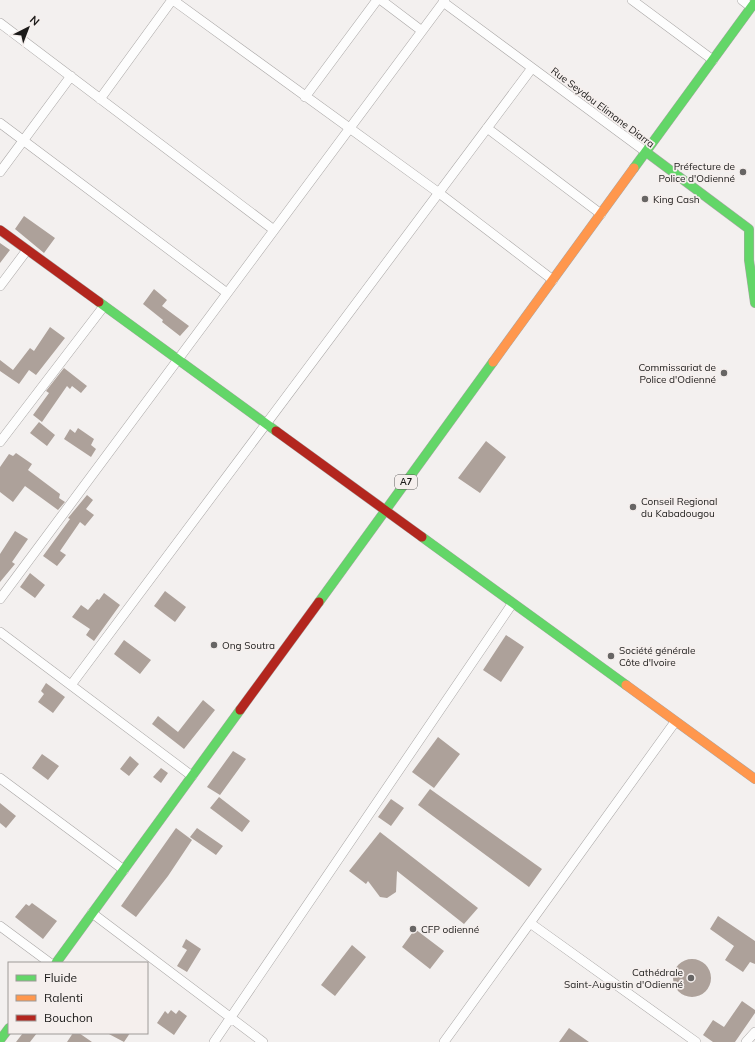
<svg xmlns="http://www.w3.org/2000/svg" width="755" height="1042" font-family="Mulish,sans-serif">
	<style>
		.building { fill: #ada19a }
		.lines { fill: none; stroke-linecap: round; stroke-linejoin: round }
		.street-casing { stroke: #a9a6a5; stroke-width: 10 }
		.fast-casing { stroke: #a9a6a5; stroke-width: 10 }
		.slow-casing { stroke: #a9a6a5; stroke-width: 10 }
		.jam-casing { stroke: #a9a6a5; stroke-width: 10 }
		.street { stroke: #fdfdfd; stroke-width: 9 }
		.fast { stroke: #63d668; stroke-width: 9 }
		.slow { stroke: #ff974d; stroke-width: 9 }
		.jam { stroke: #b3261e; stroke-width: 9 }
		.poi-dot { fill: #676564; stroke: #f5efed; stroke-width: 1.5 }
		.labels { text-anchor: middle; stroke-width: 3.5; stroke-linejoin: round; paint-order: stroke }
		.shield { fill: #f5efed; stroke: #5c5a59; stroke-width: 1 }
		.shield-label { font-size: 9px; font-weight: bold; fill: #1b1a19 }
		.street-label { font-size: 10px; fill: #1b1a19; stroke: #f5efed }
		.poi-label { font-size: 10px; fill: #1b1a19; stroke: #f5efed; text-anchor: start }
	</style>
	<rect width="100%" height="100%" fill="#f3f0ef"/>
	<path class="building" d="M24,216L55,238L44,253L15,229Z
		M0,243L10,250L0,263Z
		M154,289L167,300L162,306L189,326L180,336L162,322L163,320L143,304Z
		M50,327L65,338L36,375L29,370L19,384L0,371V360L13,370L30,348L34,351Z
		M64,368L87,386L81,393L72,386L70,389L67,386L42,422L33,415L49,393L46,391Z
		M39,422L55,435L47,446L30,433Z
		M78,428L94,439L91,445L96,449L91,457L64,439L70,429L75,433Z
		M486,441L506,457L480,493L458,478Z
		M16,453L32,464L28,470L60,494L59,498L65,502L58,510L25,486L13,502L0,492V467L9,454L13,456Z
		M87,495L93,500L86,509L94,515L85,526L80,522L60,551L66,555L57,566L43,556L70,519L68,518Z
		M15,531L28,539L12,562L15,564L0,582V554Z
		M30,573L45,585L35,598L20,587Z
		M165,591L186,607L175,622L154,606Z
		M104,593L120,605L94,641L86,635L90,629L72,617L81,605L88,610L97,599L99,600Z
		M506,635L524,647L501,682L483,670Z
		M124,640L151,660L140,674L114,654Z
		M46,683L65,697L53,713L38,702L44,694L41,691Z
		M203,700L215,710L184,749L152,724L158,716L178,732Z
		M438,737L460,754L434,788L412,772Z
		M233,751L246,759L220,795L207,787Z
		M42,754L59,766L48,780L32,768Z
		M130,756L139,764L129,776L120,769Z
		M161,768L168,773L161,783L153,777Z
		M430,789L542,869L529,887L418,805Z
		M219,797L250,821L242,832L210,808Z
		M391,799L404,808L391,826L378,817Z
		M0,803L16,816L6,828L0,823Z
		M176,828L192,840L168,876L136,917L121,906Z
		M197,828L223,846L216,855L190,837Z
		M380,832L478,908L464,924L397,871L396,892L387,898L380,897L368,881L366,884L349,871Z
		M32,903L57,921L43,939L15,917L26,904L29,906Z
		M718,916L755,941V964L750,962L743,972L725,960L734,946L710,929Z
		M415,929L444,951L430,969L402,947Z
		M186,939L201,949L187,972L177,966L187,950L182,947Z
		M352,945L366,957L335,996L321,985Z
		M673 978a19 19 0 1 1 38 0a19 19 0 1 1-38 0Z
		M742,1001L755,1010V1013L735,1042H713L703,1035L713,1020L724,1027Z
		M171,1010L176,1014L179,1010L187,1016L174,1035L157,1023L165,1011L168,1014Z
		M569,1028L589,1042H559Z
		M23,1033H37L30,1042H16Z
		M73,1033H79L92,1042H67Z
		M107,1033H130L124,1042Z"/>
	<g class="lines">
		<defs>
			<path id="street" d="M173,0L439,193L553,280
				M381,0L422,31
				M632,0L713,60
				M742,0L751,7
				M443,2L646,152
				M0,23L274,230
				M305,97L377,0
				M100,99L172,0
				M0,123L227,293
				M487,128L601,214
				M0,172L71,76
				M0,286L27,250
				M0,442L104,306
				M0,599L445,0
				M0,632L192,776
				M71,685L532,68
				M0,778L124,870
				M92,913L263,1042
				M530,923L696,1042
				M0,926L50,963
				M214,1042L512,604
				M444,1042L675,722
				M746,1042L755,1032"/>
			<path id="fast" d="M646,152L749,229V260L755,303
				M634,168L755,2
				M99,302L276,431
				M422,537L626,685
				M319,602L493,362
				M56,963L240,710
				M0,1040L9,1028"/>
			<path id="slow" d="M493,362L634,168
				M626,685L755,779"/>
			<path id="jam" d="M0,230L99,302
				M276,431L422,537
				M240,710L319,602"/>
		</defs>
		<use href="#street" class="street-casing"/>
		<use href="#fast" class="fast-casing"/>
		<use href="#slow" class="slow-casing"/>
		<use href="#jam" class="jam-casing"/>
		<use href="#street" class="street"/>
		<use href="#fast" class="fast"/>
		<use href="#slow" class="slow"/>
		<use href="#jam" class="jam"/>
	</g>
	<g class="poi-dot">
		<circle cx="743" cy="172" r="4"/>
		<circle cx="645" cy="199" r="4"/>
		<circle cx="724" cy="373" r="4"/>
		<circle cx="633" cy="507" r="4"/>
		<circle cx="214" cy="645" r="4"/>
		<circle cx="611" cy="656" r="4"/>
		<circle cx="413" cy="929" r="4"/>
		<circle cx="691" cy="978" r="4"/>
	</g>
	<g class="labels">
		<rect class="shield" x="395" y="475" width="22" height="14" rx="3"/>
		<g class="shield-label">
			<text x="406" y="485">A7</text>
		</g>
		<g class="street-label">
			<text transform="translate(603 107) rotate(37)" y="4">Rue Seydou Elimane Diarra</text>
		</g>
		<g class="poi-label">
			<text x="735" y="170" text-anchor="end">Préfecture de<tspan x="735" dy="12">Police d'Odienné</tspan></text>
			<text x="653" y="203">King Cash</text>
			<text x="716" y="371" text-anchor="end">Commissariat de<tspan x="716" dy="12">Police d'Odienné</tspan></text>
			<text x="641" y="505">Conseil Regional<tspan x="641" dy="12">du Kabadougou</tspan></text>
			<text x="222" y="649">Ong Soutra</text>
			<text x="619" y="654">Société générale<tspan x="619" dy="12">Côte d'Ivoire</tspan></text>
			<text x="421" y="933">CFP odienné</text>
			<text x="683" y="976" text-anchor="end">Cathédrale<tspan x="683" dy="12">Saint-Augustin d'Odienné</tspan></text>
		</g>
	</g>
	<rect x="8" y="962" width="140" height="72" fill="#f5efed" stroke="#9e9a98"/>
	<rect x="16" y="975" width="20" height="6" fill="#63d668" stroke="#9e9a98"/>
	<text x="44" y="982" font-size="12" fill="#1b1a19">Fluide</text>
	<rect x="16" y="995" width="20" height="6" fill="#ff974d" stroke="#9e9a98"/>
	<text x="44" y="1002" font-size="12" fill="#1b1a19">Ralenti</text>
	<rect x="16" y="1015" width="20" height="6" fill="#b3261e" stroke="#9e9a98"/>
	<text x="44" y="1022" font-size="12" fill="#1b1a19">Bouchon</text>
	<g transform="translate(28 28) rotate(42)" stroke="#f5efed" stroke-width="3" paint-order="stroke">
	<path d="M0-3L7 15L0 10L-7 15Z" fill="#1b1a19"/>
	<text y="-6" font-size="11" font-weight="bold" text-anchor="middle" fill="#1b1a19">N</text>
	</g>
</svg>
